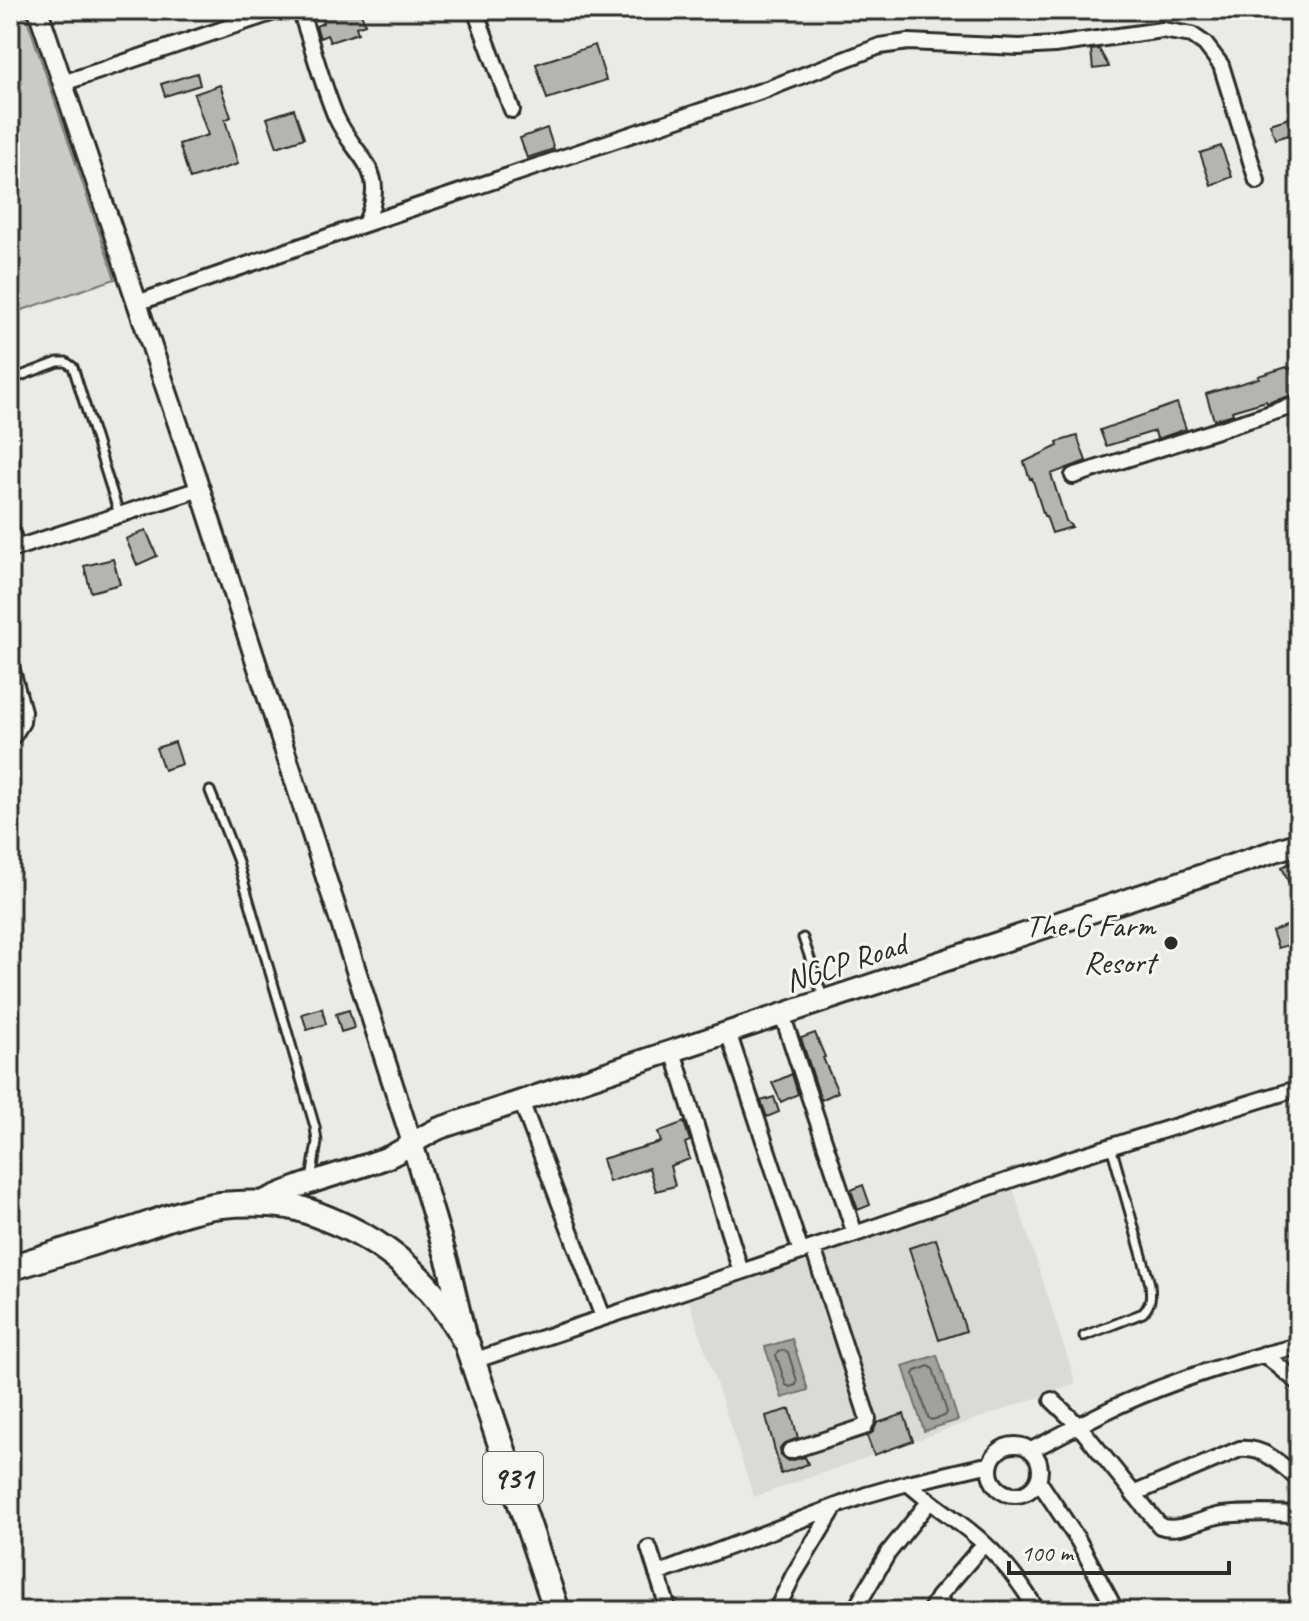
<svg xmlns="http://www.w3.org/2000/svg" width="1309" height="1621" font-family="Caveat,sans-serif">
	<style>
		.built { fill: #dadad6 }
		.green { fill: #cacac7; stroke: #7a7a79; stroke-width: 2 }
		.water { fill: #a1a19e; stroke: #727270; stroke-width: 2 }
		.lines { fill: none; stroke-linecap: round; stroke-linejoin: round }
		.shore { stroke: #5a5a59; stroke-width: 2 }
		.building { fill: #b4b4b1; stroke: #2b2b2b; stroke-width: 2 }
		.service-casing { stroke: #2b2b2b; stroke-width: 13 }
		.minor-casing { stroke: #2b2b2b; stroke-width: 20 }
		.tertiary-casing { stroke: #2b2b2b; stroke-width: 24 }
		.secondary-casing { stroke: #2b2b2b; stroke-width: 26 }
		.trunk-casing { stroke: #2b2b2b; stroke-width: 30 }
		.service { stroke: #f6f6f2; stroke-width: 7 }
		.minor { stroke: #f6f6f2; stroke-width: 14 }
		.tertiary { stroke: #f6f6f2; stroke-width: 18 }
		.secondary { stroke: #f6f6f2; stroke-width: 20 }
		.trunk { stroke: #f6f6f2; stroke-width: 24 }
		.poi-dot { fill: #2b2b2b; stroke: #f6f6f2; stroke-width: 3 }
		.labels { text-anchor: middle; stroke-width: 6; stroke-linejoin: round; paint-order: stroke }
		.shield { fill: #f6f6f2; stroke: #686867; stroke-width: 2 }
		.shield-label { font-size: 30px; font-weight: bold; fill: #2b2b2b }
		.poi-label { font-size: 32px; fill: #2b2b2b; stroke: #f6f6f2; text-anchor: end }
		.street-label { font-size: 32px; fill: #2b2b2b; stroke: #f6f6f2 }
	</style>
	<rect width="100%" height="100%" fill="#eaeae6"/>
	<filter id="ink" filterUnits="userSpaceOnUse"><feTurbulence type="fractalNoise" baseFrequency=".0125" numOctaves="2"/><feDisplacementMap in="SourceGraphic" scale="16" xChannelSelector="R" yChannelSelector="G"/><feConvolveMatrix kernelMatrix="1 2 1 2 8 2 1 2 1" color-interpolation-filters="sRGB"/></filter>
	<g filter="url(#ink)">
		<path class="built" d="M1013,1189L1076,1384L754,1497L687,1295Z"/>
		<path class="green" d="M10,10H24L115,279L10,314Z"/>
		<path class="water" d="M792,1339L808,1390L782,1398L765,1347Z
			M937,1355L958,1420L924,1431L903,1366Z"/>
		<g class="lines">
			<path class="shore" d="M784,1350L788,1352L797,1381L796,1385L790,1387L786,1385L776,1355L778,1352Z
				M929,1366L933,1369L947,1412L945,1416L931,1420L928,1417L914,1374L916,1371Z"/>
		</g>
		<path class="building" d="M319,10H360L365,24L356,27L358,33L330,42L327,35L320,38L316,26L323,23Z
			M595,45L606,80L547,99L536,64Z
			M1099,49L1109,67L1093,69L1091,50Z
			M197,73L200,85L165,96L161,84Z
			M220,85L231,117L225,120L238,164L190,179L179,144L208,135L194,94Z
			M294,109L304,138L277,147L267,118Z
			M1299,115V132L1275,139L1270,124Z
			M547,128L554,149L527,158L520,138Z
			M1221,146L1232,177L1211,185L1200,153Z
			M1299,366V393L1267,403L1266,401L1232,411L1233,414L1214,420L1206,394L1259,378L1258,376L1287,367L1288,369Z
			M1177,403L1186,429L1157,439L1155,431L1106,446L1100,430Z
			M1077,436L1086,461L1051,474L1066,521L1072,527L1052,533L1046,516H1044L1032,478L1030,479L1024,462L1058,446L1057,442Z
			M146,530L157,556L137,565L126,539Z
			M113,559L120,584L91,592L84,566Z
			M175,742L182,764L164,770L156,748Z
			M1299,859V907L1282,867Z
			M1289,925L1295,943L1278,948L1272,931Z
			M322,1008L326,1024L307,1030L302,1014Z
			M349,1010L354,1028L341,1032L336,1014Z
			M815,1033L825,1057L823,1058L838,1092L821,1100L801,1038Z
			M792,1074L798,1094L781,1102L772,1083Z
			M774,1097L779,1112L767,1117L761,1101Z
			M684,1122L690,1141L685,1143L690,1159L670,1166L675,1186L656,1191L649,1168L609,1182L602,1159L661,1142L658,1132Z
			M863,1185L870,1205L858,1210L851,1190Z
			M936,1239L966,1331L939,1340L909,1248Z
			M790,1409L798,1438L783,1444L780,1448L781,1455L789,1461L805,1457L808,1464L781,1474L766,1416Z
			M904,1414L913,1441L874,1455L867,1436L873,1432L877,1423Z"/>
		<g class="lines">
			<defs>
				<path id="service" d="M10,380L58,362H66L73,367L119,514
					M10,515L20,547
					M210,791L237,859L315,1127L317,1142L311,1180
					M803,938L823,997
					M1084,1336L1143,1313C1152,1303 1151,1296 1150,1284L1111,1146"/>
				<path id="minor" d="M300,10C312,44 322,84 336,117C355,159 391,169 365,224
					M475,10L512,110
					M63,83L280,10
					M137,303L365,224L767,89L880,46L908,42L1019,47L1054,45L1162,30L1192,35L1205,44L1221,65L1257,181
					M1073,476L1299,404
					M10,550L200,489
					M10,663L23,711L22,722L14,735L10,737
					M782,1014L855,1234
					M728,1032L801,1252
					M673,1051L741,1272
					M521,1101L603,1317
					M1264,1354L1299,1383
					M473,1361L855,1234L1070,1159L1299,1088
					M1052,1400L1079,1426L1160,1526C1179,1533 1202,1518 1222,1515C1248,1512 1273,1513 1299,1514
					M990 1470a25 25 0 1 1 50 0a25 25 0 1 1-50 0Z
					M1031,1450C1062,1435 1092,1417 1124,1403C1180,1378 1239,1360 1299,1346
					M790,1451L864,1427L868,1419L813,1248
					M1038,1480L1078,1540L1116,1611
					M908,1483C924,1498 941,1509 958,1522C991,1546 1017,1575 1037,1611
					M1133,1494L1240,1449C1265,1447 1282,1465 1299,1480
					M649,1548L669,1611
					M657,1574L866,1495L908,1483L991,1464
					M938,1597L947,1611
					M776,1611L793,1576L835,1507
					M854,1611L888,1553L929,1502
					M930,1611L938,1597L984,1544
					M1295,1611L1299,1608"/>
				<path id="tertiary" d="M38,10L200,489L412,1143"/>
				<path id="secondary" d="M412,1143L449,1267L465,1336
					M258,1204C299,1183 343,1174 386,1158C406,1150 421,1136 440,1128L1299,843"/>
				<path id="trunk" d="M10,1268C53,1255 96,1241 139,1228C165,1219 193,1208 221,1205C243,1203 267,1203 289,1206C304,1209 321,1216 335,1222C394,1247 437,1288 467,1344L557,1611"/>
			</defs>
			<use href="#service" class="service-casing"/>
			<use href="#minor" class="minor-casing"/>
			<use href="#tertiary" class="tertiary-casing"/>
			<use href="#secondary" class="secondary-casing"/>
			<use href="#trunk" class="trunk-casing"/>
			<use href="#service" class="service"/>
			<use href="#minor" class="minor"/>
			<use href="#tertiary" class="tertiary"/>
			<use href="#secondary" class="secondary"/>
			<use href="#trunk" class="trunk"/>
		</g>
	</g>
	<circle class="poi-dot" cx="1171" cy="943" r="8"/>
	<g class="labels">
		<rect class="shield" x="483" y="1452" width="60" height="52" rx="6"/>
		<g class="shield-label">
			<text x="513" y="1488">931</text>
		</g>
		<g class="poi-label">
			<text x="1155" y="936">The G Farm<tspan x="1155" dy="37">Resort</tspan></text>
		</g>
		<g class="street-label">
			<text transform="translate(845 962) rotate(-18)" y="11">NGCP Road</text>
		</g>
	</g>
	<rect width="1309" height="1621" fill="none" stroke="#f6f6f2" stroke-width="40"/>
	<rect x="20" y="20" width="1269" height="1581" fill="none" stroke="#2b2b2b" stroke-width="3" filter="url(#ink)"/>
	<path d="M1009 1561v12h220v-12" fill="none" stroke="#2b2b2b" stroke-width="4"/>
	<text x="1021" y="1561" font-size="24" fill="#2b2b2b" stroke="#f6f6f2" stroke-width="6" paint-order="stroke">100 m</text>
</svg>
